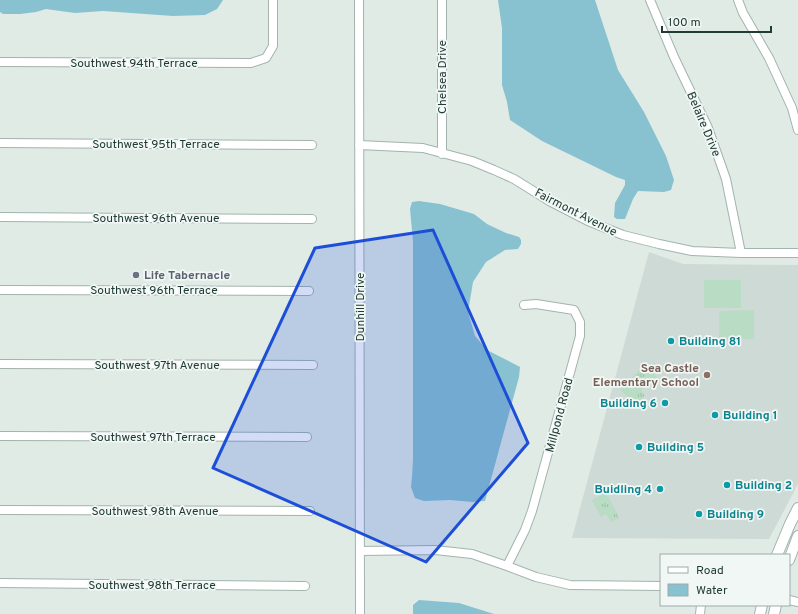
<svg xmlns="http://www.w3.org/2000/svg" width="798" height="614" font-family="Overpass,sans-serif">
	<style>
		.built { fill: #cedad5 }
		.park { fill: url(#park-tufts) }
		.pitch { fill: #b9dcc4 }
		.water { fill: #88c1d0 }
		.lines { fill: none; stroke-linecap: round; stroke-linejoin: round }
		.minor-casing { stroke: #a3b3ad; stroke-width: 10 }
		.tertiary-casing { stroke: #a3b3ad; stroke-width: 12 }
		.minor { stroke: #fff; stroke-width: 8 }
		.tertiary { stroke: #fff; stroke-width: 10 }
		.marked { fill: #1d4ed8; fill-opacity: 0.2; stroke: #1d4ed8; stroke-width: 3; stroke-linejoin: round }
		.worship-dot { fill: #6b7280; stroke: #f0f7f4; stroke-width: 1.5 }
		.culture-dot { fill: #0f9aa8; stroke: #f0f7f4; stroke-width: 1.5 }
		.education-dot { fill: #8d6e63; stroke: #f0f7f4; stroke-width: 1.5 }
		.labels { text-anchor: middle; stroke-width: 3.5; stroke-linejoin: round; paint-order: stroke }
		.street-label { font-size: 12px; fill: #213b35; stroke: #f0f7f4 }
		.worship-label { font-size: 12px; font-weight: bold; fill: #5b616d; stroke: #f0f7f4; text-anchor: start }
		.culture-label { font-size: 12px; font-weight: bold; fill: #0d838f; stroke: #f0f7f4; text-anchor: start }
		.education-label { font-size: 12px; font-weight: bold; fill: #785e54; stroke: #f0f7f4; text-anchor: end }
	</style>
	<defs>
		<pattern id="park-tufts" width="24" height="20" patternUnits="userSpaceOnUse"><rect width="24" height="20" fill="#b9dcc4"/><path d="M3 7l-1-3M5 7V3M7 7l1-3M15 17l-1-3M17 17v-4M19 17l1-3" fill="none" stroke="#9fbea9"/></pattern>
	</defs>
	<rect width="100%" height="100%" fill="#e0ebe6"/>
	<path class="built" d="M649,252L683,264L798,265V484L769,539L572,538Z"/>
	<path class="park" d="M644,365L660,380L656,385L651,381L641,391L645,395L636,405L620,390Z
		M606,492L619,518L611,522L606,514L601,517L592,500Z"/>
	<path class="pitch" d="M704,280H741V308H704Z
		M754,310V339L719,340V311Z"/>
	<path class="water" d="M0,0H223L217,9L205,15L173,16L103,11L75,13L46,9L36,12L20,14H3L0,12Z
		M498,0H595L618,70L644,112L666,156L674,180L671,190L664,192L638,191L633,199L625,219H617L614,217L615,203L625,185V180L616,177L542,141L510,120L507,102L502,85V28Z
		M419,201L440,204L474,214L487,224L506,233L519,237L521,240V244L518,249L505,250L486,262L473,282L468,312L475,336L487,350L520,367L519,377L485,501L473,502L450,500L424,501L415,498L411,487L412,477L413,460V241L410,209L412,202Z
		M419,600L459,603L494,614H413V605Z"/>
	<g class="lines">
		<defs>
			<path id="minor" d="M359,0L360,614
				M650,0L674,57L708,128L726,179L741,253
				M738,0L743,13L769,58L792,108L798,130
				M0,62L251,63L266,58L273,46V0
				M0,143L312,145
				M359,145L423,148L472,161L494,170L514,179L551,202L588,221L623,235L659,244L692,251L741,253H798
				M442,154V0
				M0,217L312,219
				M0,290L309,291
				M0,364L313,365
				M0,436L307,437
				M0,510L310,511
				M360,551L435,550L472,554L507,566L536,577L570,585L661,586
				M507,566L525,530L532,511L580,336V322L574,310L536,304L524,305
				M0,583L305,586
				M789,600L798,602
				M700,614L701,605"/>
			<path id="tertiary" d="M777,555L790,524L798,508
				M789,560L798,536
				M760,614L762,605
				M774,614L776,605"/>
		</defs>
		<use href="#minor" class="minor-casing"/>
		<use href="#tertiary" class="tertiary-casing"/>
		<use href="#minor" class="minor"/>
		<use href="#tertiary" class="tertiary"/>
	</g>
	<path class="marked" d="M433,230L528,443L426,562L213,468L315,248Z"/>
	<circle class="worship-dot" cx="136" cy="275" r="4"/>
	<g class="culture-dot">
		<circle cx="671" cy="341" r="4"/>
		<circle cx="665" cy="403" r="4"/>
		<circle cx="715" cy="415" r="4"/>
		<circle cx="639" cy="447" r="4"/>
		<circle cx="727" cy="485" r="4"/>
		<circle cx="660" cy="489" r="4"/>
		<circle cx="699" cy="514" r="4"/>
	</g>
	<circle class="education-dot" cx="707" cy="375" r="4"/>
	<g class="labels">
		<g class="street-label">
			<text x="134" y="67">Southwest 94th Terrace</text>
			<text transform="translate(442 77) rotate(-90)" y="4">Chelsea Drive</text>
			<text transform="translate(704 124) rotate(67)" y="4">Belaire Drive</text>
			<text x="156" y="148">Southwest 95th Terrace</text>
			<text transform="translate(576 212) rotate(27)" y="4">Fairmont Avenue</text>
			<text x="156" y="222">Southwest 96th Avenue</text>
			<text x="154" y="294">Southwest 96th Terrace</text>
			<text transform="translate(360 307) rotate(-90)" y="4">Dunhill Drive</text>
			<text x="157" y="369">Southwest 97th Avenue</text>
			<text transform="translate(559 415) rotate(-75)" y="4">Millpond Road</text>
			<text x="153" y="441">Southwest 97th Terrace</text>
			<text x="155" y="515">Southwest 98th Avenue</text>
			<text x="152" y="589">Southwest 98th Terrace</text>
		</g>
		<g class="worship-label">
			<text x="144" y="279">Life Tabernacle</text>
		</g>
		<g class="culture-label">
			<text x="679" y="345">Building 81</text>
			<text x="657" y="407" text-anchor="end">Building 6</text>
			<text x="723" y="419">Building 1</text>
			<text x="647" y="451">Building 5</text>
			<text x="735" y="489">Building 2</text>
			<text x="652" y="493" text-anchor="end">Buidling 4</text>
			<text x="707" y="518">Building 9</text>
		</g>
		<g class="education-label">
			<text x="699" y="372">Sea Castle<tspan x="699" dy="14">Elementary School</tspan></text>
		</g>
	</g>
	<rect x="660" y="554" width="130" height="52" fill="#f0f7f4" stroke="#9daca8"/>
	<rect x="668" y="567" width="20" height="6" fill="#ffffff" stroke="#9daca8"/>
	<text x="696" y="574" font-size="12" fill="#213b35">Road</text>
	<rect x="668" y="584" width="20" height="12" fill="#88c1d0" stroke="#9daca8"/>
	<text x="696" y="594" font-size="12" fill="#213b35">Water</text>
	<path d="M662 26v6h109v-6" fill="none" stroke="#213b35" stroke-width="2"/>
	<text x="668" y="26" font-size="12" fill="#213b35" stroke="#f0f7f4" stroke-width="3" paint-order="stroke">100 m</text>
</svg>
